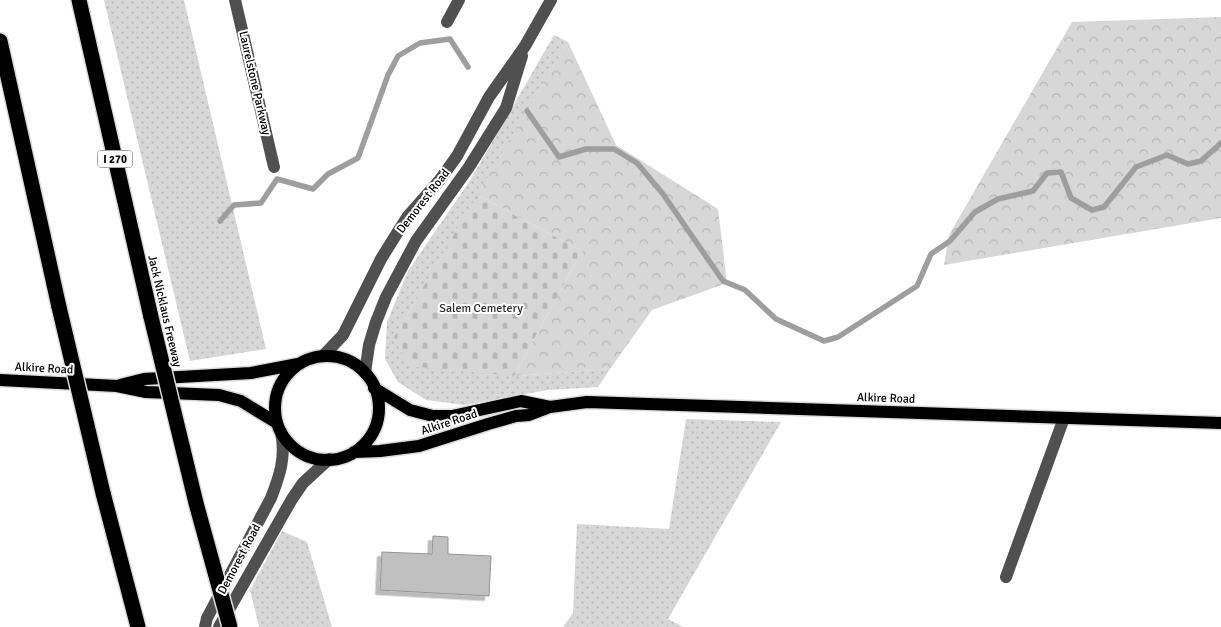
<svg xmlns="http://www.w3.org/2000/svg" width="1221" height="627" font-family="Signika,sans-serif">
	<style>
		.grass { fill: url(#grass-dots) }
		.forest { fill: url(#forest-crowns) }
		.cemetery { fill: url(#cemetery-stones) }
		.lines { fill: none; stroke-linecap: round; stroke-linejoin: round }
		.stream { stroke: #9e9e9e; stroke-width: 5.5 }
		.building { fill: #c0c0c0; stroke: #949494; filter: url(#shadow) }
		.major-casing { stroke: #dbdbdb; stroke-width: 15 }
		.highway-casing { stroke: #dbdbdb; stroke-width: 18 }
		.minor { stroke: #505050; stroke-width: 12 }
		.major { stroke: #000; stroke-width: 12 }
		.highway { stroke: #000; stroke-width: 15 }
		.highway-bridge-casing { stroke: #dbdbdb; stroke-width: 18; stroke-linecap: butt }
		.highway-bridge { stroke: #000; stroke-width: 15 }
		.labels { text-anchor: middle; stroke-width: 4; stroke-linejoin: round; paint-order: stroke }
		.shield { fill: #fff; stroke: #4c4c4c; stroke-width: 1 }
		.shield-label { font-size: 11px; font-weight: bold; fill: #000 }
		.street-label { font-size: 12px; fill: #000; stroke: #fff }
		.park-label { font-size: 12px; fill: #2e2e2e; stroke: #fff }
	</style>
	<defs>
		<pattern id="grass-dots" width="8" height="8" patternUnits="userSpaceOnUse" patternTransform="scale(1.25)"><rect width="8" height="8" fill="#d7d7d7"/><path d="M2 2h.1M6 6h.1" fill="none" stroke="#b7b7b7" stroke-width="1.8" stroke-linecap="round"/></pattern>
		<pattern id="forest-crowns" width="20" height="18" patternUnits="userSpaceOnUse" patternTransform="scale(1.25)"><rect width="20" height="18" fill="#d7d7d7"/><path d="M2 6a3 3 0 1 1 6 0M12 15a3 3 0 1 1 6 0" fill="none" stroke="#b7b7b7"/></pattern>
		<pattern id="cemetery-stones" width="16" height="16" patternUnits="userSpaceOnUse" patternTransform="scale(1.25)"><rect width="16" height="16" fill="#d7d7d7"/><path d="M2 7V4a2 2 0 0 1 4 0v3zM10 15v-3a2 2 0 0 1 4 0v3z" fill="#b7b7b7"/></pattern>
		<filter id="shadow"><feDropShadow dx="-4.5" dy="4.5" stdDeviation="0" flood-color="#0004"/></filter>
	</defs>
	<rect width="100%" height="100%" fill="#fff"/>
	<path class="grass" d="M104,0H184L266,349L190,361Z
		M554,35L568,42L394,337L514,376L610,369L598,387L548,390L464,405L426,400L398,382L385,359L387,322L408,271L471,179Z
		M686,419L781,422L668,619L683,627H563L573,613L577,524L669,529Z
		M282,531L307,542L332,627H259L250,590Z"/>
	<path class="forest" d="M1221,17V218L944,265L949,235L1072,22Z
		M568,42L616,145L718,209L727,283L652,310L610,369L514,376L582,251L477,195Z"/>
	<path class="cemetery" d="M477,195L582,251L514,376L409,366L394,337Z"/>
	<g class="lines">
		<path class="stream" d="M527,111L559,157L586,149H614L637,163L663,194L723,281L745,290L776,319L824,341L838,337L917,286L931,254L950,241L975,212L998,199L1033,191L1047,173L1061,172L1071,198L1092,210L1104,207L1136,167L1167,155L1188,164L1201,161L1221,143
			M220,221L234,205L261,203L277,179L313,189L328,174L358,158L388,75L398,56L420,43L450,39L468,67"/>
	</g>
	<path class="building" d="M433,536L448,537V554L491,556L489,596L380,590L382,552L432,554Z"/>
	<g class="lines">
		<defs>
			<path id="major" d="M275 408a52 52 0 1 1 104 0a52 52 0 1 1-104 0Z
				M0,380L117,386L146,392L219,395L241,401L277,423
				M120,385L144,379L251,373L298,364
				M374,388L410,410L433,416H452L521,401L550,407
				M354,452L380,451L419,446L488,424L516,416L529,415L550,407L587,402L1221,423"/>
			<path id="highway" d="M79,0L151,317
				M0,41L59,307
				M103,493L138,627"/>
		</defs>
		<use href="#major" class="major-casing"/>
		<use href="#highway" class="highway-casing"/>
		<path class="minor" d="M235,0L274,167
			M447,22L459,0
			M323,356L343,335L381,259L399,230L408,216L439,181L457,156L489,97L525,46L551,0
			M365,373L369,345L376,322L386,297L416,241L469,167L506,108L522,56
			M1006,577L1064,418
			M205,627L207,618L271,498C280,475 286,457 281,432
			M219,627L292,499L303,483L329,459"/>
		<use href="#major" class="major"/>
		<use href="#highway" class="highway"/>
		<defs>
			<path id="highway-bridge" d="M59,307L103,493
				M151,317L196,503L230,627"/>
		</defs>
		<use href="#highway-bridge" class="highway-bridge-casing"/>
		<use href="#highway-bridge" class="highway-bridge"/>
	</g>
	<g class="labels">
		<rect class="shield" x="97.5" y="150.5" width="35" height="17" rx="4"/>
		<g class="shield-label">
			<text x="115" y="163">I 270</text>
		</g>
		<g class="street-label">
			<text transform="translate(255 83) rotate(77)" y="4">Laurelstone Parkway</text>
			<text transform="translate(423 201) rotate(-52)" y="4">Demorest Road</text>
			<text transform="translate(165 311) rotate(77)" y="4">Jack Nicklaus Freeway</text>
			<text transform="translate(44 368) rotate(3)" y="4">Alkire Road</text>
			<text transform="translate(886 398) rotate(2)" y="4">Alkire Road</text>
			<text transform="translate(449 422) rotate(-18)" y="4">Alkire Road</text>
			<text transform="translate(239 559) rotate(-62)" y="4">Demorest Road</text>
		</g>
		<g class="park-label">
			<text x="481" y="312">Salem Cemetery</text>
		</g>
	</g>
</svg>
